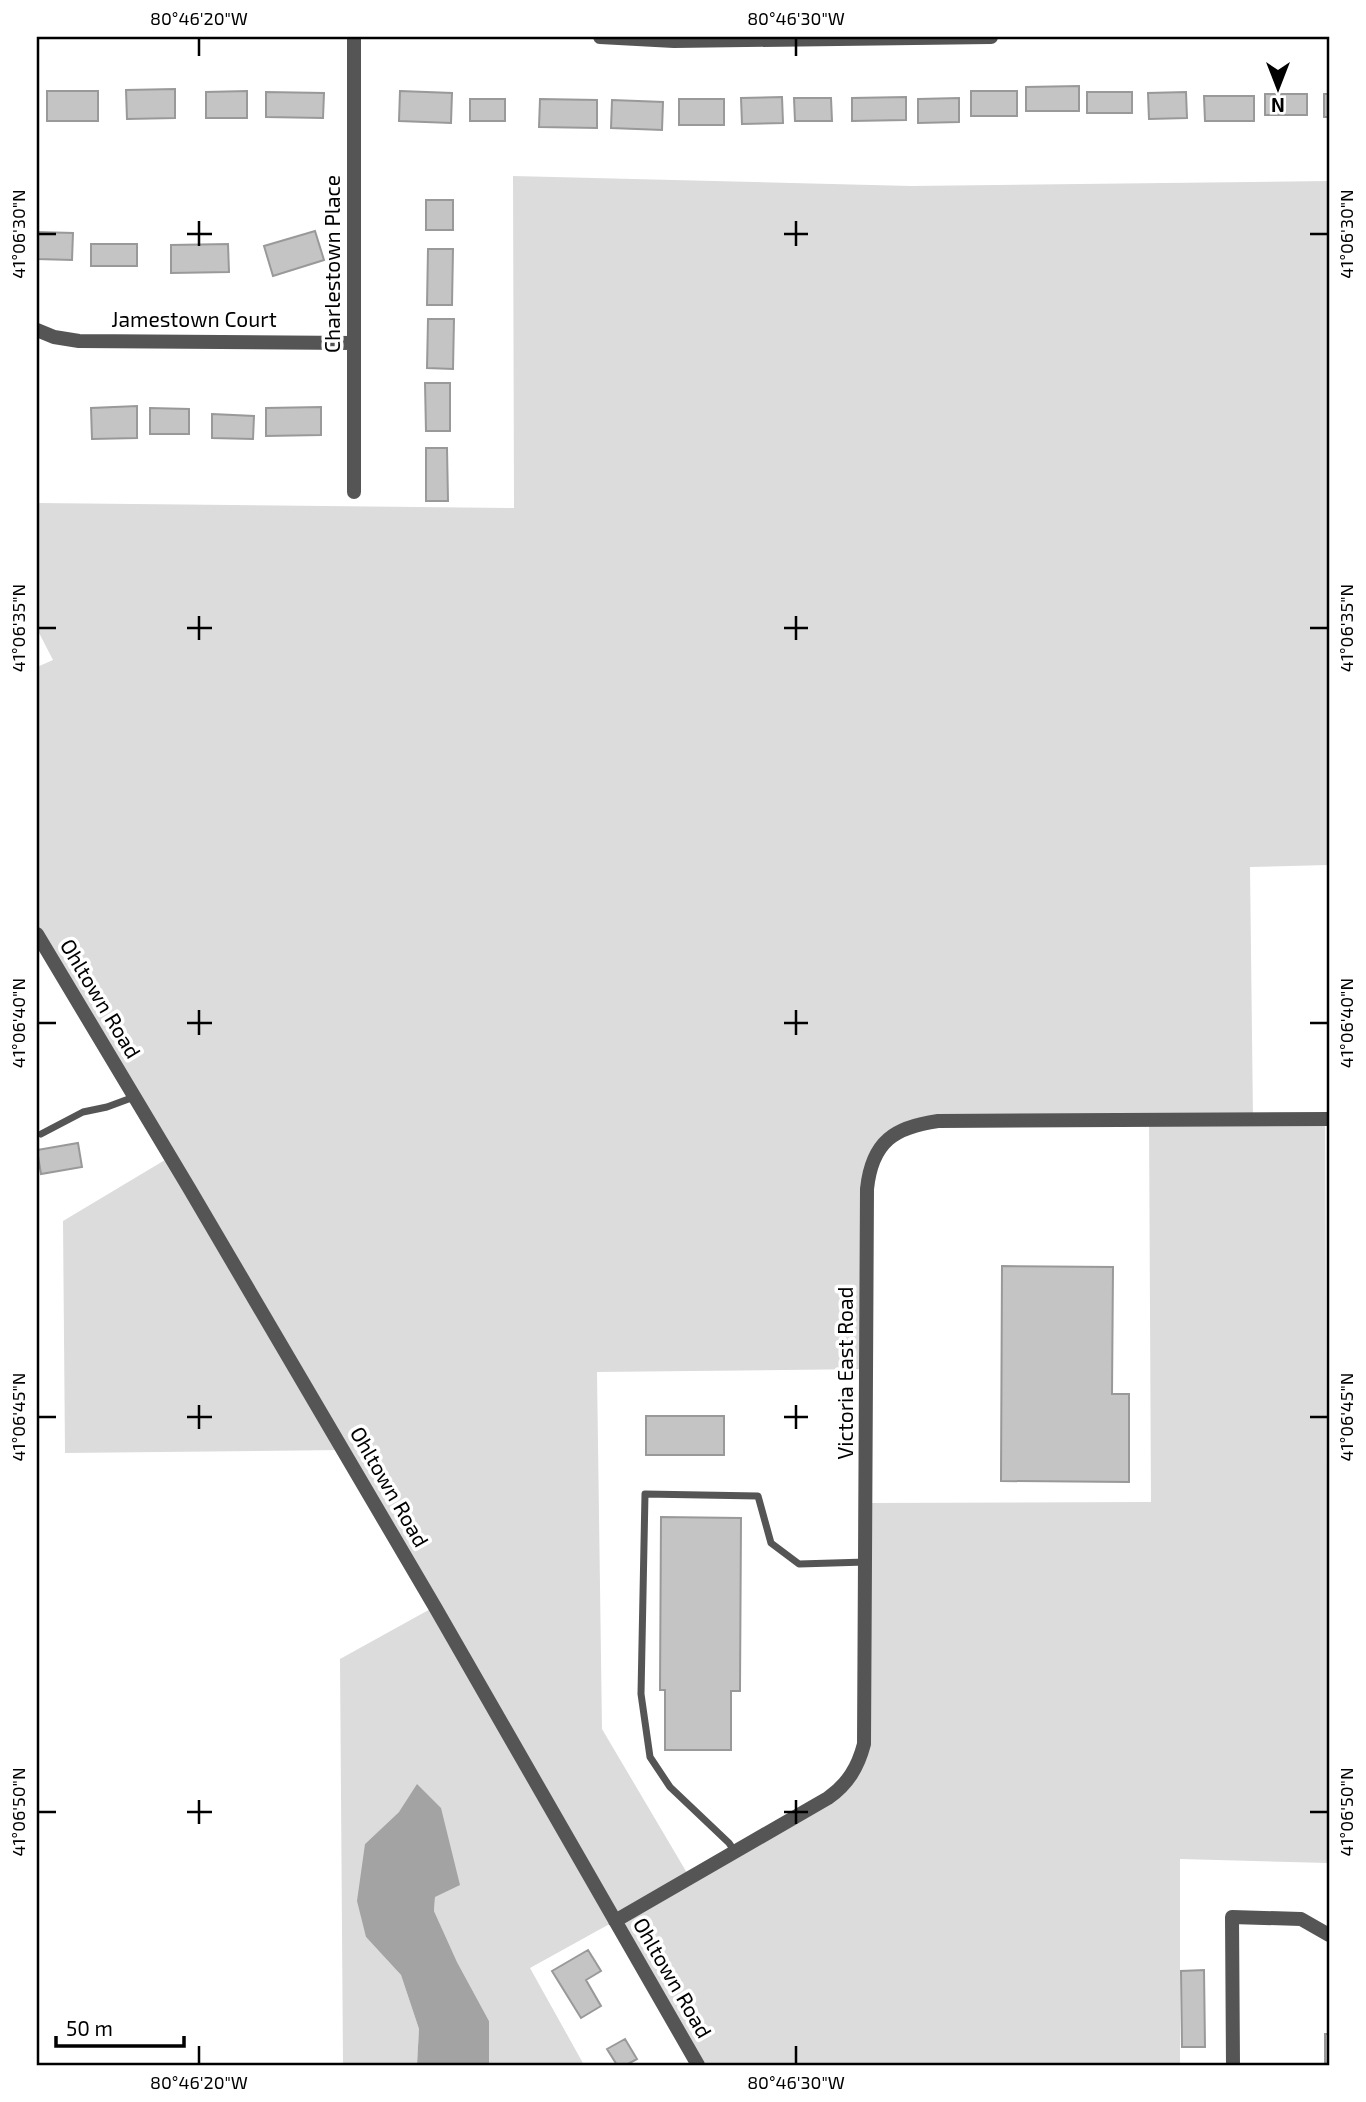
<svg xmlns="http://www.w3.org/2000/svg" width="1366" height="2102" font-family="'Exo 2',sans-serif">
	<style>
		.green { fill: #dcdcdc; fill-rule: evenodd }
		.water { fill: #a3a3a3 }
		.building { fill: #c4c4c4; stroke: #999; stroke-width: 2 }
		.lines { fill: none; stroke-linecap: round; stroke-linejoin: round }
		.service { stroke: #555; stroke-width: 7 }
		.minor { stroke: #555; stroke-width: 14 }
		.tertiary { stroke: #555; stroke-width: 14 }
		.ticks { fill: none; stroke: #000; stroke-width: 2.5 }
		.labels { text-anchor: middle; stroke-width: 7; stroke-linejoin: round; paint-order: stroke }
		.street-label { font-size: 21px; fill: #000; stroke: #fff }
		.neatline { fill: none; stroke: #000; stroke-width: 2.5 }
		.ticks-label { font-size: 18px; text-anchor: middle; fill: #000 }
	</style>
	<rect width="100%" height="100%" fill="#fff"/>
	<path class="green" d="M513,176L911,186L1329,181V865L1250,867L1253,1119H1325L1329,1863L1180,1859V2065H698L615,1921L530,1968L584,2065H489V2021L457,1962L434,1911L435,1897L399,1812L365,1844L366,1937L401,1975L419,2029L417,2065H343L340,1659L434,1607L343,1450L65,1453L63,1221L170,1157L37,934V667L53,660L37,629V503L514,508ZM1149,1120L1151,1502L866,1503L859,1761L828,1798L690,1878L602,1729L597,1372L868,1369L873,1162L916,1124Z"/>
	<path class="water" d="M417,1784L441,1808L460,1885L435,1897L434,1911L457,1962L489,2021V2065H417L419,2029L401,1975L366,1937L357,1901L365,1844L399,1812Z"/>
	<path class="building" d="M1079,86V111H1026V87Z
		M175,89V118L127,119L126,90Z
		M47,91H98V121H47Z
		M247,91V118H206V92Z
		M400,91L452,93L451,123L399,121Z
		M971,91H1017V116H971Z
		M266,92L324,93L323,118L266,117Z
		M1087,92H1132V113H1087Z
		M1186,92L1187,118L1149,119L1148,93Z
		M1265,94H1307V115H1265Z
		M1324,94H1329V117H1324Z
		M1204,96H1254V121H1205Z
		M782,97L783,123L742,124L741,98Z
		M906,97V120L852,121V98Z
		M794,98H831L832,121H795Z
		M959,98V122L918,123V99Z
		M470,99H505V121H470Z
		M540,99L597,100V128L539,127Z
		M679,99H724V125H679Z
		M612,100L663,102L662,130L611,128Z
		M426,200H453V230H426Z
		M315,231L324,260L273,276L264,246Z
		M37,232L73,233L72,260L37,259Z
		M91,244H137V266H91Z
		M228,244L229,272L171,273V245Z
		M428,249H453L452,305H427Z
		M428,319H454L453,369L427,368Z
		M425,383H450V431H426Z
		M137,406V438L92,439L91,408Z
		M321,407V435L266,436V408Z
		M150,408L189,409V434H150Z
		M212,414L254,416L253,439L212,438Z
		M426,448H447L448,501H426Z
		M78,1143L82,1167L41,1174L37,1150Z
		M1002,1266L1113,1267L1112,1394H1129V1482L1001,1481Z
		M646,1416H724V1455H646Z
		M661,1517L741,1518L740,1691H731V1750H665V1690H660Z
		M588,1950L601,1971L586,1980L601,2006L581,2018L552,1971Z
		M1204,1970L1205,2047H1182L1181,1971Z
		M1325,2034H1329V2065H1325Z
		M625,2039L637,2059L626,2065H617L607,2049Z"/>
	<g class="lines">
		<path class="service" d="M41,1134L83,1112L107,1107L134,1097
			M735,1852L729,1843L670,1787L650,1757L641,1694L645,1494L758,1496L771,1543L799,1564L866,1562"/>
		<path class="minor" d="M600,37L674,41L991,37
			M37,330L54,337L79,341L353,343
			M354,492V37
			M1233,2065L1232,1917L1301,1919L1329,1935"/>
		<path class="tertiary" d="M37,934L189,1188L435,1607L698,2065
			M615,1921L828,1798C848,1784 858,1767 864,1744L867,1189C872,1141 895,1127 938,1121L1329,1119"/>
	</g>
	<path class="ticks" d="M199,38V56M796,38V56M199,221V246M796,221V246M38,234H56M187,234H212M784,234H808M1310,234H1328M199,616V640M796,616V640M38,628H56M187,628H212M784,628H808M1310,628H1328M199,1010V1035M796,1010V1035M38,1023H56M187,1023H212M784,1023H808M1310,1023H1328M199,1405V1429M796,1405V1429M38,1417H56M187,1417H212M784,1417H808M1310,1417H1328M199,1800V1824M796,1800V1824M38,1812H56M187,1812H212M784,1812H808M1310,1812H1328M199,2046V2064M796,2046V2064"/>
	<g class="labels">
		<g class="street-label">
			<text transform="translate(333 264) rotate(-90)" y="7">Charlestown Place</text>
			<text x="194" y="327">Jamestown Court</text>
			<text transform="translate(100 999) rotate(59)" y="7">Ohltown Road</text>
			<text transform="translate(846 1373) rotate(-90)" y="7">Victoria East Road</text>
			<text transform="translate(389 1487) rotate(60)" y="7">Ohltown Road</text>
			<text transform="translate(672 1978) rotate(60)" y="7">Ohltown Road</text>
		</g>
	</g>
	<rect width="1366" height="2102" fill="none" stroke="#ffffff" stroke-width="77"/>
	<g transform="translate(1278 88) rotate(180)" stroke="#ffffff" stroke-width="5" paint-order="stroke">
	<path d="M0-5L12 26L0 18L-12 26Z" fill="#000000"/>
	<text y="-10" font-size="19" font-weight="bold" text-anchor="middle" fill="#000000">N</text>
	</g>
	<path d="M56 2036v10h128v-10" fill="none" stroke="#000000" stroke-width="3.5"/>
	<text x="66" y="2036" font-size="21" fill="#000000" stroke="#ffffff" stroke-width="5" paint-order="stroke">50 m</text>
	<rect x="38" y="38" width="1290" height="2026" class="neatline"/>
	<g class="ticks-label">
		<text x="199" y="25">80°46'20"W</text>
		<text x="796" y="25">80°46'30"W</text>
		<text transform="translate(1347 234) rotate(-90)" y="6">41°06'30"N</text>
		<text transform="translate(19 234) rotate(-90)" y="6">41°06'30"N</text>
		<text transform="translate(1347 628) rotate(-90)" y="6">41°06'35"N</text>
		<text transform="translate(19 628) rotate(-90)" y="6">41°06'35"N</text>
		<text transform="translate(1347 1023) rotate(-90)" y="6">41°06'40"N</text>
		<text transform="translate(19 1023) rotate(-90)" y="6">41°06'40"N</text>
		<text transform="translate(1347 1417) rotate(-90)" y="6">41°06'45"N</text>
		<text transform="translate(19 1417) rotate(-90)" y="6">41°06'45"N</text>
		<text transform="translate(1347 1812) rotate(-90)" y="6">41°06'50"N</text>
		<text transform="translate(19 1812) rotate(-90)" y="6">41°06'50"N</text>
		<text x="199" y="2089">80°46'20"W</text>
		<text x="796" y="2089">80°46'30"W</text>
	</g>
</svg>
